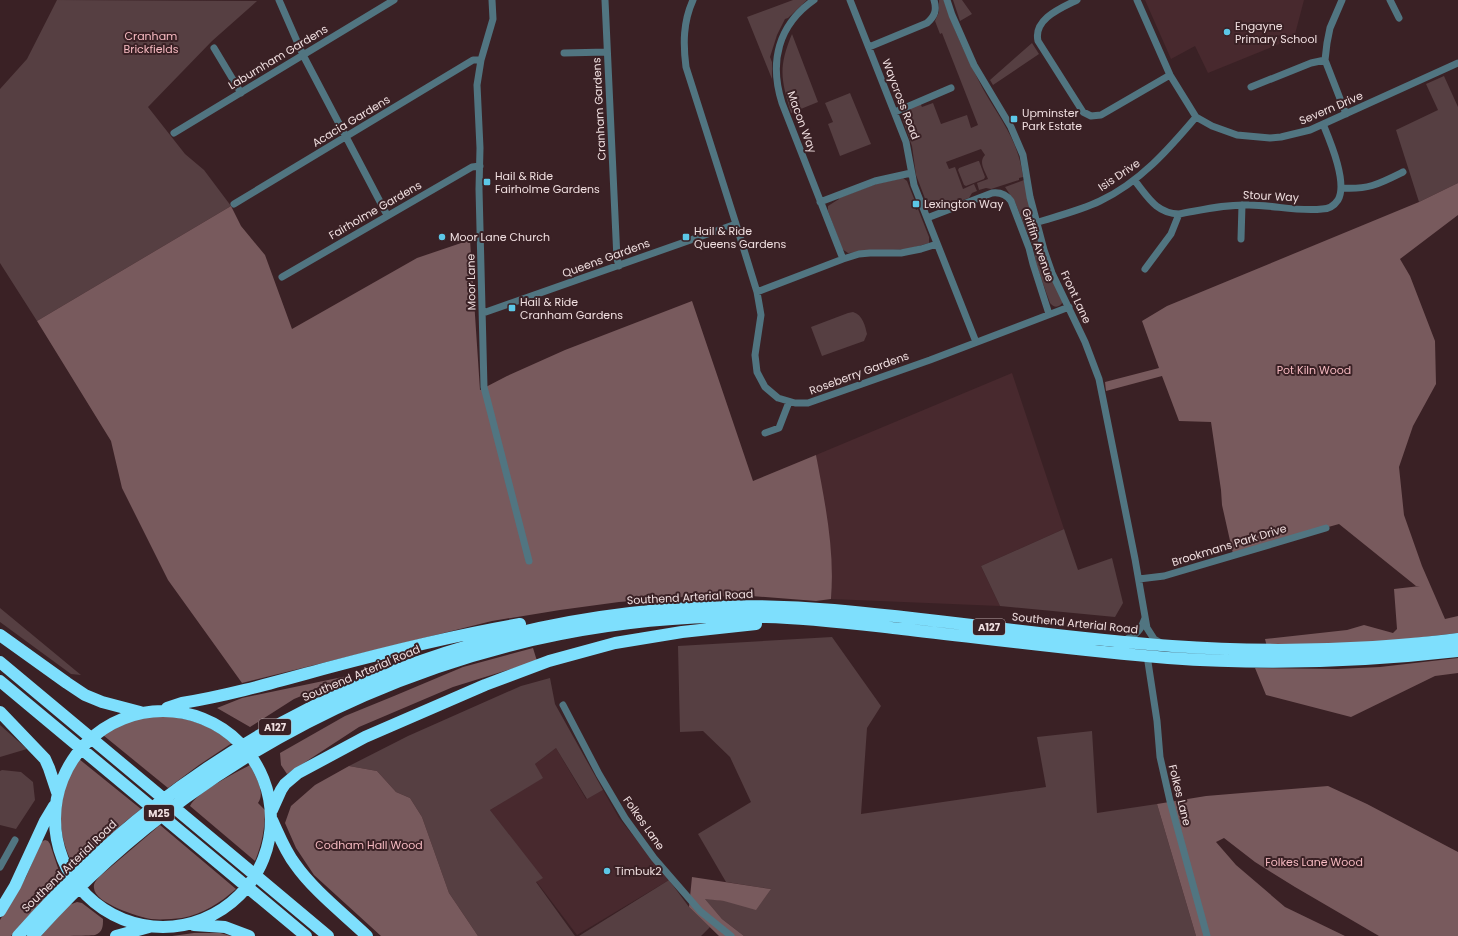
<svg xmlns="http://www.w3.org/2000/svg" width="1458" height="936" font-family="Poppins,sans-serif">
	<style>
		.built { fill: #48292e }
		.green { fill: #563f42 }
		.forest { fill: #785a5d }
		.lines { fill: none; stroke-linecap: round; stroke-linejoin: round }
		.street { stroke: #517581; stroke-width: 7 }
		.highway { stroke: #7edffd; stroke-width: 12 }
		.poi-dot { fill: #5cc7e7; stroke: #3a2125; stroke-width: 1.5 }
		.labels { text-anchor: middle; stroke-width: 4; stroke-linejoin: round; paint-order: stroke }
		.shield { fill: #3a2125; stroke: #b9a6a8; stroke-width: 1 }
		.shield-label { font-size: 10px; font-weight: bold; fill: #f0dfe0 }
		.poi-label { font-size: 11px; fill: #f0dfe0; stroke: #3a2125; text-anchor: start }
		.park-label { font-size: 11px; fill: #f6bac1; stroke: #3a2125 }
		.street-label { font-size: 11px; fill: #f0dfe0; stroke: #3a2125 }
	</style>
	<rect width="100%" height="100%" fill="#3a2125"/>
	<path class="built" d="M1145,0H1304L1294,38L1208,73L1195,46L1171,59Z
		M1012,373L1064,529L981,566L1000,606L831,599L832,583L816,455Z
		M556,748L586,799L603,790L619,818L669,880L577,935L536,881L542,878L490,810L542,778L535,764Z"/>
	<path class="green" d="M57,0L257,1L212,41L148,107L185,154L204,170L231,206L37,321L0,263V89L27,59Z
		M793,0H807L788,18L785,19L777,35L770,57L772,62V79L747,17Z
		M939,0H944C954,31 968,60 983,89C1001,121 1018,139 1023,177L1019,178V180L991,189L986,188L979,190L977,183L988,179C985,171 978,162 985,155L981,149L946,162L949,169L955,167L963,189L974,184L977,191L972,193L969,198L931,210L929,209L916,175L912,146L901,115V112L920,103L922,107L933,103L941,124L967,115L971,128L978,125L942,33L940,34L935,21L939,12Z
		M953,0H962L972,14L960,21Z
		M792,34L818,102L791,113C781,79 778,68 792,34Z
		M1032,43L1039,54L993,85L990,80Z
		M1444,76L1458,107V183L1419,202L1396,130L1438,110L1426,84Z
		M850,93L871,144L840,156L828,124L833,122L825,103Z
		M978,161H979L985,177L984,179L966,186L964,185L958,170L959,168Z
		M903,178L907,181L915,201L913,202L916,210L918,209L929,237V243L908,249L848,253L842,249L828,211V206L839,199V198L876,184Z
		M1024,180L1040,248L1063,302C1059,308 1054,308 1050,303L1036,264L1034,249L1015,202L1005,187Z
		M853,312C863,315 865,326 867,334L864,341L822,356L811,327L848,313Z
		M1064,529L1078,570L1112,558L1123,603L1115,617L1000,606L981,566Z
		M0,608L81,675L71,674L0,622Z
		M832,637L881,706L867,728L861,814L1046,787L1037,737L1092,731L1097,813L1157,804L1196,936H744L722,919L704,898L724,901L771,889L726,882L698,834L751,802L730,757L703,731L680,732L678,646Z
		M550,678L555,704L603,790L587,799L556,748L535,764L543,778L490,810L543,878L536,882L575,936H478L449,893L422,817L410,798L396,792L377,771L349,766L408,736L521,686Z
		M0,725L27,749L0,757Z
		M2,770L21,772L33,782L35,800L16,829L0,825V771Z
		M669,880L689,907L710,927L701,936H579Z"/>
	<path class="forest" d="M1458,183V215L1400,259L1410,276L1435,341L1436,384L1413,426L1399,467L1404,515L1422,566L1445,619L1458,616V633L1373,643L1267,647L1265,639L1347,630L1364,625L1393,633L1397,629L1394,589L1420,586H1416L1339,524L1233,554L1222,505L1221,490L1211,422L1179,421L1162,376L1106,391L1105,382L1159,368L1142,321L1167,306L1419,202Z
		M231,206L241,226L265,255L292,329L417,258L470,240L480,390L507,376L565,350L692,301L753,481L816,455C825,503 835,550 831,599L816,601L751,596L684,597L619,602L560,610L492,621L242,683L168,580L122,488L111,441L37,321Z
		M533,648L537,661L453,687L359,727L287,774L281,765L280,753L345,716L394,696L463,667Z
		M1458,658V673L1435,676L1351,717L1266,695L1255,668L1337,669L1380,667Z
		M352,675L294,699L250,727L217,708L242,698Z
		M155,716C185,716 209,724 232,743L199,765L168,788L103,735C120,725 135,718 155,716Z
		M79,759L141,809L126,821L74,867C54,829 57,794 79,759Z
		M250,765C255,776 266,792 258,803L265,810C265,828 262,844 255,861L190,806C197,792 235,773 250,765Z
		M349,766L377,771L396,792L410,798L422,817L449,893L478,936H381L314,875L296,848L285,823L291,806L315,785Z
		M1328,786L1367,804L1458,852V936H1379L1295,887L1255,862L1224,838L1216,842L1236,865L1285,907L1345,936H1196L1157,804L1206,796Z
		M160,825L236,889C220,903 203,914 182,918C172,919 161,920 151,919C139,917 94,903 94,888C93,883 97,880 99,877Z
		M45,840L48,841L50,844L62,880L11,936H0V920L26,877L41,842Z
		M692,877L771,889L756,910L724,901L705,899L722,919L744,936H719L689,907Z
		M77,902L82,903L103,919C103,926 103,932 95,935C89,936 51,936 41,936L69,905Z
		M194,933H220L231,936H172Z"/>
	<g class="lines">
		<path class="street" d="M279,0L303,55L387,215
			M492,0L493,19L481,60L477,85L480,148L479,189L484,387L529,561
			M605,0L617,259L619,266
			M693,0C683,22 683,44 686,67L736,224L757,292L761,315L755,355L757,372L765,387L778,398L795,403H808L930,360L1069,307
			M814,0C778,25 769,62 782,103L843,259
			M850,0L906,142L914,185L976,342
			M947,0L952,15L974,65L1011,127L1023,155L1030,197L1044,250L1052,273L1085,342L1099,379L1135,559L1147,628L1154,639L1161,643
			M1077,0C1061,8 1033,19 1038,41L1083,112L1091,116L1101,115L1170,75
			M1137,0L1170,75L1196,117L1212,126L1237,135L1270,138L1281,137L1310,130L1458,63
			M1342,0L1330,28L1327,43L1325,60L1346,114
			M1390,0L1399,18
			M869,47L927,23C935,16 937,10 934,0
			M214,48L241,93
			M564,53L607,52
			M1251,87L1311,63L1325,60
			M895,112L951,88
			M174,133L394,0
			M1135,181C1148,197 1156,213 1179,214C1202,210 1226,204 1249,205C1273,205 1299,212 1322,209C1328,209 1334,206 1338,200C1348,183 1330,141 1323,124
			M1341,188C1368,190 1379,184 1403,172
			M820,202L875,181L911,173
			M234,204L473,60H481
			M927,218L992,193C1000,192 1006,194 1011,201L1029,248L1033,264L1049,314
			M1035,223C1057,216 1079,211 1100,201C1140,182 1168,150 1196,117
			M1241,239L1242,205
			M1145,269L1171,234L1179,214
			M282,277L472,167L480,166
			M757,292L843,259L859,254L870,253H901L921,249L937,244
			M483,313L736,224
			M765,433L779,428L789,402
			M1139,579L1164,576L1326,528
			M1125,640C1135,636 1142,629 1145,618
			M1149,656L1148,662L1157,721L1160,757L1170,801L1207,936
			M563,705L599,774L625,818L654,858L700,911L731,936
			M0,867L15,840"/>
		<path class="highway" d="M0,635L67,683L85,695L102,702L140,712
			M0,662L328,936
			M0,681L306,936
			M167,708L182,703C231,695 279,681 327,668C391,651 455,635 520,624
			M55 819a108 108 0 1 1 216 0a108 108 0 1 1-216 0Z
			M0,712L45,759L49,768L57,792
			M272,810L281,790L285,784L298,773L365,737L485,685L549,661L615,643L682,632L756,624
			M272,820C279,835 285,851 295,864C313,890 344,914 367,936
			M0,911L15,886L45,821L54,806
			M194,925L225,927L249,936
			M18,936C59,890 103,846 152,808C347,656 589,589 834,610C947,620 1059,638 1172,646C1239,651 1306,651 1373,647C1402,645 1430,643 1458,639
			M33,936C217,728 488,609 766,617C811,618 857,624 902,629C991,639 1080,651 1168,658C1265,665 1362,662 1458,651
			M116,936L149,927"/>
	</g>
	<g class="poi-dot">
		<circle cx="1227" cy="32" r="4"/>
		<rect x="1010" y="115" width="8" height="8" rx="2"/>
		<rect x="483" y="178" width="8" height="8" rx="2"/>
		<rect x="912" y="200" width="8" height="8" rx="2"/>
		<circle cx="442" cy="237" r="4"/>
		<rect x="682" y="233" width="8" height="8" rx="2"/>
		<rect x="508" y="304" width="8" height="8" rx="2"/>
		<circle cx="607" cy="871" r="4"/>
	</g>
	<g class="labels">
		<g class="shield">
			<rect x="973" y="619" width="32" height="16" rx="3"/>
			<rect x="259" y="719" width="32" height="16" rx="3"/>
			<rect x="144" y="805" width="30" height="16" rx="3"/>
		</g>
		<g class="shield-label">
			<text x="989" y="631">A127</text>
			<text x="275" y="731">A127</text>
			<text x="159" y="817">M25</text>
		</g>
		<g class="poi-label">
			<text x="1235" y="30">Engayne<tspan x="1235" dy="13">Primary School</tspan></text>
			<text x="1022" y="117">Upminster<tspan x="1022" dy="13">Park Estate</tspan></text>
			<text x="495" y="180">Hail &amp; Ride<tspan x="495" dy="13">Fairholme Gardens</tspan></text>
			<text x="924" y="208">Lexington Way</text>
			<text x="694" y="235">Hail &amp; Ride<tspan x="694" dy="13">Queens Gardens</tspan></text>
			<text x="450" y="241">Moor Lane Church</text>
			<text x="520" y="306">Hail &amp; Ride<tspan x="520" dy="13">Cranham Gardens</tspan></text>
			<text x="615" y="875">Timbuk2</text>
		</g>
		<g class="park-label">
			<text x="151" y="40">Cranham<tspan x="151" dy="13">Brickfields</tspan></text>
			<text x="1314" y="374">Pot Kiln Wood</text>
			<text x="369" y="849">Codham Hall Wood</text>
			<text x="1314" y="866">Folkes Lane Wood</text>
		</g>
		<g class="street-label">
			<text transform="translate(278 57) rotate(-31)" y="4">Laburnham Gardens</text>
			<text transform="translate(901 99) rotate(69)" y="4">Waycross Road</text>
			<text transform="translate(1331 108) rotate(-23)" y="4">Severn Drive</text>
			<text transform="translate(599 109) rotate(-93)" y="4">Cranham Gardens</text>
			<text transform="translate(351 121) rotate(-31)" y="4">Acacia Gardens</text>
			<text transform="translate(802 122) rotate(70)" y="4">Macon Way</text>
			<text transform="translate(1119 175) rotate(-34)" y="4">Isis Drive</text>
			<text transform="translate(1271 196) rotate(3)" y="4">Stour Way</text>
			<text transform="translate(375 210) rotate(-30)" y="4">Fairholme Gardens</text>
			<text transform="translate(1038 245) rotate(71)" y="4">Griffin Avenue</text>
			<text transform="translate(606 258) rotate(-20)" y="4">Queens Gardens</text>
			<text transform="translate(471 282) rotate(-91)" y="4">Moor Lane</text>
			<text transform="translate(1076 297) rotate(65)" y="4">Front Lane</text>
			<text transform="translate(859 373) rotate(-20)" y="4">Roseberry Gardens</text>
			<text transform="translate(1229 545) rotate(-17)" y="4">Brookmans Park Drive</text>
			<text transform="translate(690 597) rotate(-3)" y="4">Southend Arterial Road</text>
			<text transform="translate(1075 623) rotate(6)" y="4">Southend Arterial Road</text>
			<text transform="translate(361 673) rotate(-23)" y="4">Southend Arterial Road</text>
			<text transform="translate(1180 795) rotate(76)" y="4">Folkes Lane</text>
			<text transform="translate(644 823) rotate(55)" y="4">Folkes Lane</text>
			<text transform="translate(69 866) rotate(-44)" y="4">Southend Arterial Road</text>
		</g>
	</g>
</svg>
